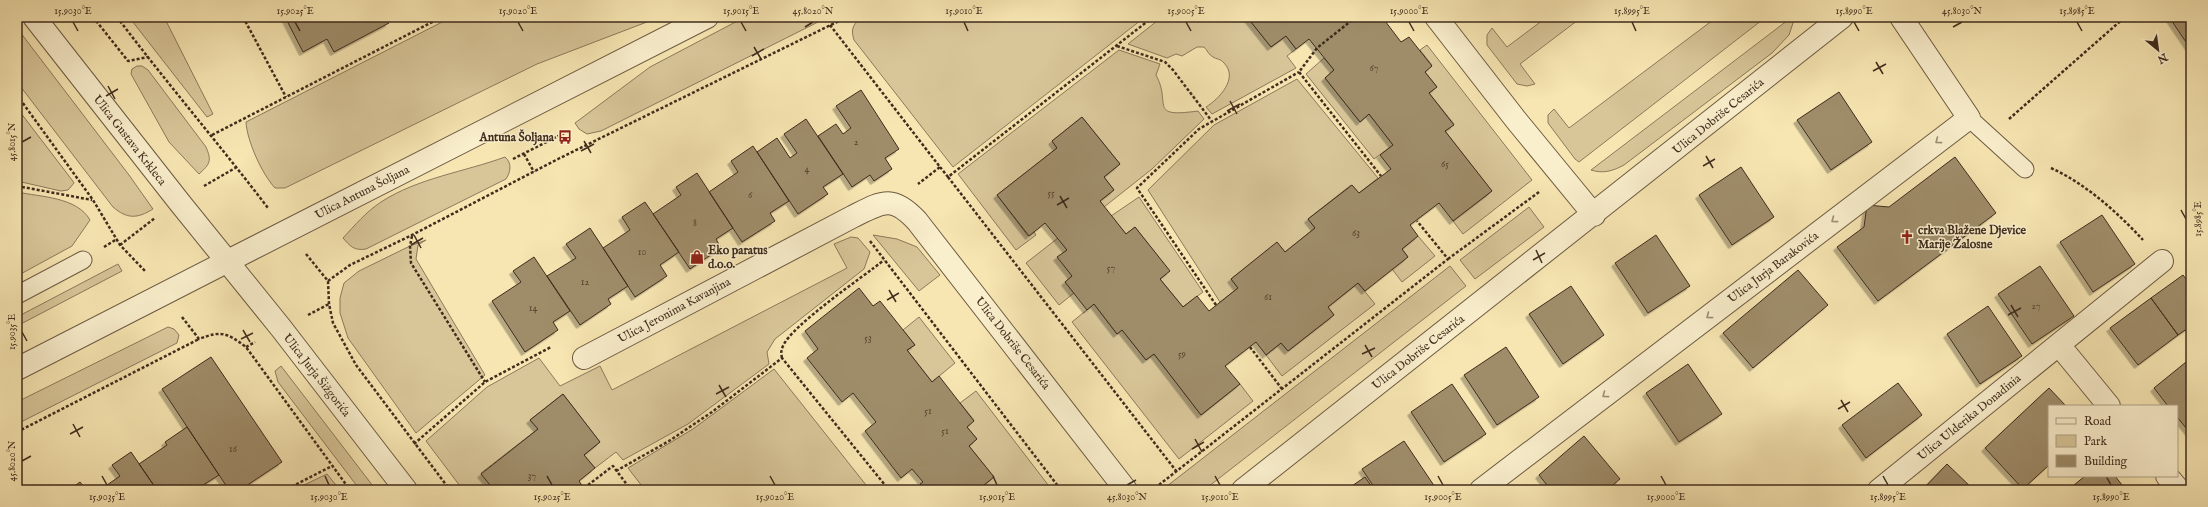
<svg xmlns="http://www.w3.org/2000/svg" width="2208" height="507" font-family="'IM FELL English',serif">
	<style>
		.green { fill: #d8c699; stroke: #8c795b }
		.building { fill: #9f8d6a; stroke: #3f2c1d; filter: url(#shadow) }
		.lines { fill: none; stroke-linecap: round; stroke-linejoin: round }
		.service-casing { stroke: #6d5a42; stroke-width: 19 }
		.minor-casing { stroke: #6d5a42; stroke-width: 24 }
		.tertiary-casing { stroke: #6d5a42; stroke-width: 24 }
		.path { stroke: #3f2c1d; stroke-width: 2.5; stroke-dasharray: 3 2; stroke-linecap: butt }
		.service { stroke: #faefcd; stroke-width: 17 }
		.minor { stroke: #faefcd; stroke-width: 22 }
		.tertiary { stroke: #faefcd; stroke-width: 22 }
		.oneway { stroke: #9c8e75 }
		.ticks { fill: none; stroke: #3f2c1d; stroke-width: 1.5 }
		.labels { text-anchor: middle; stroke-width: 3; stroke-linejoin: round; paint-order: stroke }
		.number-label { font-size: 10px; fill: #574430 }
		.street-label { font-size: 12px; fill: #3f2c1d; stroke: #faefcd }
		.poi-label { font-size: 12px; font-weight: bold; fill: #3f2c1d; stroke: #faefcd; text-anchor: start }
		.neatline { fill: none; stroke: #3f2c1d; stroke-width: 1.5 }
		.ticks-label { font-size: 10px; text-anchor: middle; fill: #3f2c1d }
	</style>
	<defs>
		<filter id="shadow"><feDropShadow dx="-3.5" dy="3.5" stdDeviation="0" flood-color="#0004"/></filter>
	</defs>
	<rect width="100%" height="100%" fill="#f7e6b2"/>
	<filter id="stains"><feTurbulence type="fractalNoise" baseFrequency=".005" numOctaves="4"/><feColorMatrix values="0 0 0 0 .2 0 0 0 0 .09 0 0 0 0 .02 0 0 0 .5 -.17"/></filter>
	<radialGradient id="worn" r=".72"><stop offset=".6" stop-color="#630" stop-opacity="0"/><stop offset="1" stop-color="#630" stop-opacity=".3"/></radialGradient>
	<path class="green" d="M129,17H164L213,114L207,117Z
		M452,17H660L537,64L285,188H275C262,174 247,141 246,122Z
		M745,17H828L601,131L587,134L579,129L575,123L650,67Z
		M864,17H1145L953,167L854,40C850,28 854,22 864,17Z
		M1162,17H1247L1271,47L1286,36L1296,49L1287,56L1296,68L1212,114L1206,107C1219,99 1239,78 1224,63C1221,59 1216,59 1213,57C1209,55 1207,50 1204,47H1197L1182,56L1176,54L1167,58L1128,44Z
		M1547,17H1582L1520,64L1535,84L1527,86L1517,84L1487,45V35L1492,28L1507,47Z
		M1717,17H1766L1579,162L1575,159L1548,123V115L1554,109L1569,128Z
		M1792,17H1795L1789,35L1772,53L1624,165C1613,171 1603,174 1591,170Z
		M17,28L129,175L153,209C137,219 127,219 113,207L17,82Z
		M1427,45L1532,180L1463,234L1453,221L1492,191L1445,131L1454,124L1429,93L1437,87L1425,72L1432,65L1420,50Z
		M1119,50L1160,64L1156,75C1172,104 1147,118 1198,111L1204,119L1152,169L1104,207L1100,201L1114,190L1104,177L1120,164L1082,117L1052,141L1057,148L997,195L1028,236L1034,232L1036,235L1016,250L958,174Z
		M1324,58L1334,70L1325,78L1360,122L1369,114L1393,145L1374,159L1306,74Z
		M137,66H142L148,70L206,147C212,161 210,164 199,174L169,142L131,74L132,69Z
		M1297,79L1378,178L1359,193L1351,185L1308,219L1315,228L1285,252L1277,243L1231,279L1238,288L1220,302L1148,190L1214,125Z
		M17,108L72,180L74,183L68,190L61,191L17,181Z
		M505,157C512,163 511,171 506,179L366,249C354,251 350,246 343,238C355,225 366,212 381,202C418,178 464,172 505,157Z
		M17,192C41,197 77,197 90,220L72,246L17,276Z
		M1139,197L1203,292L1183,307L1160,279L1169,271L1135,227L1126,234L1111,216Z
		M1529,207L1544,227L1475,279L1460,260Z
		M873,235L897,239L917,247L940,275L919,291Z
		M1418,236L1435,256L1402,282L1392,269L1408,257L1402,249Z
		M851,237L858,238L870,252L864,269L775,339L767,352L769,364L688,424L623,460L616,452L595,468L584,455L600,442L563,394L530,420L538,429L481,473L494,490H463L426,441L487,387L539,358L560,386L600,366L612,390L847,268L834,244Z
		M1058,238L1067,250L1058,257L1072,276L1065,282L1074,293L1059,305L1026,263Z
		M426,240L418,245L416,259L485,375L416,433L348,338L340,313V298L344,283L359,271L410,246Z
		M118,264L122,271L17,326V317Z
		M1450,266L1466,286L1204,490H1162Z
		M1358,283L1375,304L1282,376L1266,355L1281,343L1288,351L1334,315L1328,307Z
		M1094,304L1117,334L1122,330L1146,360L1154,354L1201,415L1240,384L1253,401L1179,459L1072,322Z
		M919,317L955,363L932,382L907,350L915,345L903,330Z
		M168,327L174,329L179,335L177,343L17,424V402Z
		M281,366L376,490H360L278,382L275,371Z
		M774,369L870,490H645L628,468L693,429Z
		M976,391L1052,490H988L984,485L994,477L969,446L977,439L967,427L974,420L960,403Z
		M327,474L340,490H305L302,486Z"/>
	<path class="building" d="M285,17H386L389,23L334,52L327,39L303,52Z
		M1247,17H1366L1368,19L1370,17H1382L1401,42L1409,37L1432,66L1425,72L1437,87L1429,93L1454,125L1445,131L1492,191L1453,221L1439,203L1410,225L1418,236L1402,249L1408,257L1365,291L1358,283L1328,307L1334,315L1288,351L1281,343L1266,355L1256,342L1225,366L1240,384L1201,415L1154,354L1146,360L1122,330L1117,334L1094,304L1087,310L1065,282L1072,276L1057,257L1067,250L1045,223L1029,236L997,195L1057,148L1052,141L1082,117L1120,164L1104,177L1114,190L1100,201L1126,234L1135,227L1170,271L1160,279L1183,307L1197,296L1209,311L1238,288L1231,279L1277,242L1285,252L1315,228L1308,219L1352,185L1359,193L1391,169L1380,155L1393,145L1369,114L1360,122L1325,78L1334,70L1309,39L1296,49L1286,36L1271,47Z
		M2169,17H2191V48H2190Z
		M861,90L899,149L885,158L892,169L874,181L870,175L852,187L818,136L836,124L843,134L851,128L836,106Z
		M1839,92L1872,142L1831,170L1797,120Z
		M806,119L843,174L823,187L828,194L798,214L757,152L777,138L790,158L797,153L784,134Z
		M753,146L789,201L770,213L775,221L742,242L709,192L738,172L731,161Z
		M1955,157L1996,213L1878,301L1837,247L1864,227L1867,205L1889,207Z
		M1741,167L1774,217L1732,245L1699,195Z
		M697,173L733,228L716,239L721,248L690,269L653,214L681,195L676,187Z
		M645,202L679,252L660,265L667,276L635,297L603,248L630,230L622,217Z
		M2102,215L2135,264L2093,292L2060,242Z
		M590,228L628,286L608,299L611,304L580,325L547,276L576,258L566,244Z
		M1656,235L1690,286L1648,313L1615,263Z
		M534,257L570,311L553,322L558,330L525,352L492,301L521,282L513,271Z
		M2040,266L2074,316L2032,344L1998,294Z
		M1798,270L1828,305L1753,368L1723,333Z
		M2183,275L2191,286V326L2178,335L2151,298Z
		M1571,286L1604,335L1563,364L1529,314Z
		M859,288L873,306L880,301L915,345L907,350L932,382L939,376L974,421L967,427L977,439L969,446L994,477L984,485L988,490H925L920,484L923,482L912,469L901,478L865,431L876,422L853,393L842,402L807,358L818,349L805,331Z
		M2151,298L2178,335L2138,365L2110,328Z
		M1988,306L2022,356L1980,384L1947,334Z
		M1506,347L1539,397L1497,425L1464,375Z
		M211,357L282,462L240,490H229L162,389Z
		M2191,358V434L2177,417V406H2168L2154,388Z
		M1688,364L1722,414L1679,442L1646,393Z
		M1898,383L1922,415L1866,458L1842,425Z
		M1452,384L1486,434L1444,462L1411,412Z
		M2049,388L2066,406H2049V465L2023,489L1985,448Z
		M563,394L600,442L584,455L595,468L579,481L585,490H494L481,474L538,429L530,420Z
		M187,427L219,475L200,487L202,490H157L139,464L167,445L165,442Z
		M1584,436L1620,479L1607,490H1551L1539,475Z
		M1404,441L1437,490H1376L1362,469Z
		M131,452L157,490H100L120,476L112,465Z
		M1947,464L1974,490H1922Z
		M2085,476H2115L2126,490H2068Z
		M1365,477L1374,490H1346Z
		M80,482L86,490H69Z"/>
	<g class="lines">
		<defs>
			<path id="service" d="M1969,118L2025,169
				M17,295L83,260"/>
			<path id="minor" d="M1436,17L1516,120L1594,215
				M2059,345L2109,406
				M584,358L852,217C882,202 892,194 917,221L1126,490
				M17,369L228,261
				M2167,476L2179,490
				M1243,490L1842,17
				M1481,490L1969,118L1901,17
				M1879,490L2162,261"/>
			<path id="tertiary" d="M34,17L180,203L281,328L406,490
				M228,261L707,17"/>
		</defs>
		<use href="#service" class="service-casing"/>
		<use href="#minor" class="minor-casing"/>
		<use href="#tertiary" class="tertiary-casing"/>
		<path class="path" d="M93,17L128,61L148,57
			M117,17C166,82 219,144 268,208
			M243,17L286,97
			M1356,17L1317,48L1299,72L1381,176
			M830,25L940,167L918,184
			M1117,46L1165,62L1173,70L1211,120
			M17,95L93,200L120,245L145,271
			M2009,119L2125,17
			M212,135L442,17
			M524,154L534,172
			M513,159L570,130
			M940,167L948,177L1153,17
			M2051,168C2086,184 2117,212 2143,240
			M948,177L1177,472
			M17,186L92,200
			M204,186L237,167
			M412,236L410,246L411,263L485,382
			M870,241L1061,490
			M120,245L155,218
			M104,247L117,239
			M306,254L328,281L329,304L333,323L356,365L450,490
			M1448,259L1539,192
			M328,281L350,265L412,235L558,159L847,17
			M1216,305L1137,188L1199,129L1299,72
			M308,315L329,304
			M182,317L199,339C222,330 227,333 246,347L350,490
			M246,347L255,342
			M1250,347L1282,389
			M782,358C781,353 781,350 783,346C792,325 863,277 884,260
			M17,432L199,339
			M414,444L485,382L551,347
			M616,471L669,441L712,412L782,358L889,490
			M584,488L613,466L631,490
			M1155,488L1448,259L1417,221
			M289,490V488L332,466"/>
		<use href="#service" class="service"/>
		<use href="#minor" class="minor"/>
		<use href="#tertiary" class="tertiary"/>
	</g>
	<defs><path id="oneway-chevron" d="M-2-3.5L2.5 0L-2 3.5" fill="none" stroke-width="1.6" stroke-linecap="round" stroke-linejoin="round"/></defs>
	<g class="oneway">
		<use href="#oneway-chevron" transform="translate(1938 141) rotate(143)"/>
		<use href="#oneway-chevron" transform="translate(1834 220) rotate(143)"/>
		<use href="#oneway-chevron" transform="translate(1709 316) rotate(143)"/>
		<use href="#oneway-chevron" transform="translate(1605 395) rotate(143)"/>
	</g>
	<path class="ticks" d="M73,22L78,31M295,22L300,31M518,22L523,31M741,22L746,31M964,22L968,31M1186,22L1191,31M1409,22L1414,31M1632,22L1636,31M1854,22L1859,31M2077,22L2082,31M805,27L813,22M1953,27L1962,22M754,47L761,59M752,56L764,49M1876,62L1883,74M1873,71L1886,64M108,86L115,99M106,96L118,89M1230,101L1237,114M1227,111L1240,104M584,141L591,153M22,142L31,137M581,151L594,144M1706,156L1713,168M1703,166L1715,159M1060,196L1067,208M1057,205L1069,198M2181,210L2186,219M414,235L421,248M411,245L423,238M1536,250L1542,263M1533,260L1545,253M889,290L896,302M887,300L899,293M2011,305L2018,317M2008,315L2021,308M243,330L250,342M22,332L27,341M241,339L253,333M1365,345L1372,357M1362,354L1375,348M719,385L726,397M716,394L729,387M1841,400L1848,412M1838,409L1850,402M73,424L80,437M70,434L83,427M1195,439L1202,452M1192,449L1204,442M22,461L31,456M102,476L107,485M325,476L329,485M547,476L552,485M770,476L775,485M993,476L997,485M1215,476L1220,485M1438,476L1443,485M1661,476L1666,485M1883,476L1888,485M2106,476L2111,485M1127,485L1136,480"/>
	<defs>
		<symbol id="bus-bare" viewBox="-9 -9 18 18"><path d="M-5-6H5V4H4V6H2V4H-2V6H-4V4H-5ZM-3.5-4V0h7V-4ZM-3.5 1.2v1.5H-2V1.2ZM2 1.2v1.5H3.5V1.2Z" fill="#8f2418" stroke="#faefcd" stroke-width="2.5" paint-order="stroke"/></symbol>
		<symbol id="church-bare" viewBox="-9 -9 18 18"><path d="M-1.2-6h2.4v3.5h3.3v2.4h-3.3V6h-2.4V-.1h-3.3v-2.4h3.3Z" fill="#8f2418" stroke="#faefcd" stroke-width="2.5" paint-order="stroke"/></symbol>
		<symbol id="shop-bare" viewBox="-9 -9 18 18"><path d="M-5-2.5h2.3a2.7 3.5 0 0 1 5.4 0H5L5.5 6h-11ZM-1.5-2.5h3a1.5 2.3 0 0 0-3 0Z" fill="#8f2418" stroke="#faefcd" stroke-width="2.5" paint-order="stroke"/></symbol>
	</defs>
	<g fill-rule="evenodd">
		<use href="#bus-bare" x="555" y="127" width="20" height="20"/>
		<use href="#church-bare" x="1897" y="227" width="20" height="20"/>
		<use href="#shop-bare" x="687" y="247" width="20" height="20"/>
	</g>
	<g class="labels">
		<g class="number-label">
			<text x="1374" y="71">67</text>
			<text x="856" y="145">2</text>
			<text x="1445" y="167">65</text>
			<text x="807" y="172">4</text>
			<text x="1051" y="196">55</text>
			<text x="750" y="198">6</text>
			<text x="695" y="226">8</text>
			<text x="1356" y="236">63</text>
			<text x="642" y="255">10</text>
			<text x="1111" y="271">57</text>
			<text x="585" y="285">12</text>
			<text x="1268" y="300">61</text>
			<text x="2036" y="309">27</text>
			<text x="533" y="311">14</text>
			<text x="868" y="341">53</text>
			<text x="1182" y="357">59</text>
			<text x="928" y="414">51</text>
			<text x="945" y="434">51</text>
			<text x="233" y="452">16</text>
			<text x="532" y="479">37</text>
		</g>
		<g class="street-label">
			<text transform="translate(1718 116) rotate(-39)" y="4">Ulica Dobriše Cesarića</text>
			<text transform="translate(130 140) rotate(52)" y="4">Ulica Gustava Krkleca</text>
			<text transform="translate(362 192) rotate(-27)" y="4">Ulica Antuna Šoljana</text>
			<text transform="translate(1773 267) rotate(-37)" y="4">Ulica Jurja Barakovića</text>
			<text transform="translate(674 310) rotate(-28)" y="4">Ulica Jeronima Kavanjina</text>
			<text transform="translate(1013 343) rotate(52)" y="4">Ulica Dobriše Cesarića</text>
			<text transform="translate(1418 352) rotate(-38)" y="4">Ulica Dobriše Cesarića</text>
			<text transform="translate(317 375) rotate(52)" y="4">Ulica Jurja Šižgorića</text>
			<text transform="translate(1969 417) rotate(-39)" y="4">Ulica Ulderika Donadinia</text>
		</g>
		<g class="poi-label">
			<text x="554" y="141" text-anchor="end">Antuna Šoljana</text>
			<text x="1918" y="234">crkva Blažene Djevice<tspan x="1918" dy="14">Marije Žalosne</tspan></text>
			<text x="708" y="254">Eko paratus<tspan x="708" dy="14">d.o.o.</tspan></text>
		</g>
	</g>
	<rect width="2208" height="507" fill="none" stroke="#f7e6b2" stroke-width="44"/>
	<rect x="2048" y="405" width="130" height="72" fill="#faefcd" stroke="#afa187"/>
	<rect x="2056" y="418" width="20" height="6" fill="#faefcd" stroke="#afa187"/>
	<text x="2084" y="425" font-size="12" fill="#3f2c1d">Road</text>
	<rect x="2056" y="435" width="20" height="12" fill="#d8c699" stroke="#afa187"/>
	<text x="2084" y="445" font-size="12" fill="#3f2c1d">Park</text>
	<rect x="2056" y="455" width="20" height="12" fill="#9f8d6a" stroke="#afa187"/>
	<text x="2084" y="465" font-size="12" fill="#3f2c1d">Building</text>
	<g transform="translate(2158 50) rotate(151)" stroke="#faefcd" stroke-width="3" paint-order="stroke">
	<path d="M0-3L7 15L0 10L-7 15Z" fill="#3f2c1d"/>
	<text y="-6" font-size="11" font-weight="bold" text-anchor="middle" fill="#3f2c1d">N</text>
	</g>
	<rect x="22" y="22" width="2164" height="463" class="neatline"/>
	<g class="ticks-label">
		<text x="73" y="14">15.9030°E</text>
		<text x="295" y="14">15.9025°E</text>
		<text x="518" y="14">15.9020°E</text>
		<text x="741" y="14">15.9015°E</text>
		<text x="813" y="14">45.8020°N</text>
		<text x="964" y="14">15.9010°E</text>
		<text x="1186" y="14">15.9005°E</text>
		<text x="1409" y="14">15.9000°E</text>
		<text x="1632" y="14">15.8995°E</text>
		<text x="1854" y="14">15.8990°E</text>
		<text x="1962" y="14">45.8030°N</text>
		<text x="2077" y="14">15.8985°E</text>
		<text transform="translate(11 142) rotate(-90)" y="4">45.8015°N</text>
		<text transform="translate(2197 219) rotate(-90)" y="4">15.8985°E</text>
		<text transform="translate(11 332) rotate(-90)" y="4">15.9035°E</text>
		<text transform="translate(11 461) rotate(-90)" y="4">45.8020°N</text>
		<text x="107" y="500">15.9035°E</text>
		<text x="329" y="500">15.9030°E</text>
		<text x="552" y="500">15.9025°E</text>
		<text x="775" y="500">15.9020°E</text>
		<text x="997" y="500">15.9015°E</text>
		<text x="1127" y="500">45.8030°N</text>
		<text x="1220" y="500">15.9010°E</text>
		<text x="1443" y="500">15.9005°E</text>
		<text x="1666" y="500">15.9000°E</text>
		<text x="1888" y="500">15.8995°E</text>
		<text x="2111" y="500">15.8990°E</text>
	</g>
	<rect width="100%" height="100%" filter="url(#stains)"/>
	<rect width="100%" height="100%" fill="url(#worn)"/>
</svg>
